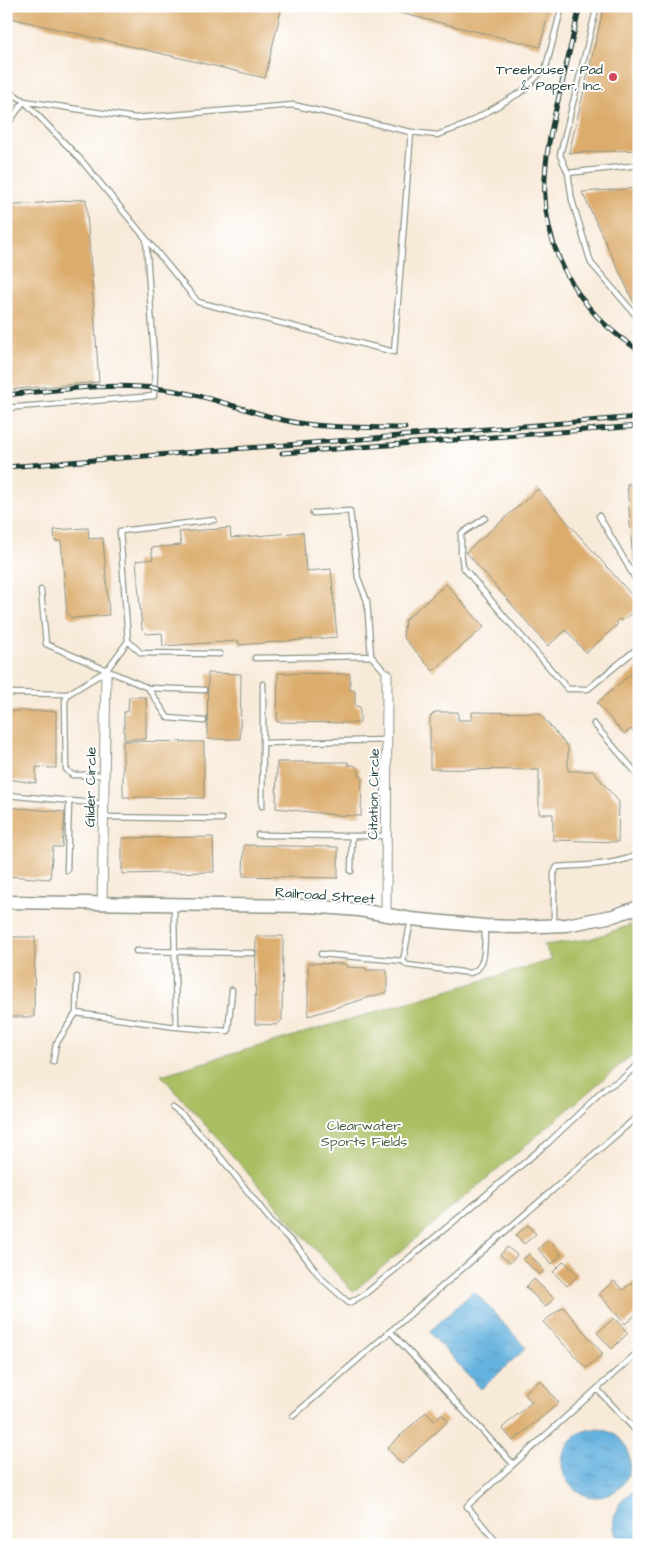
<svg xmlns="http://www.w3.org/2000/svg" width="645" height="1551" font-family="'Architects Daughter',sans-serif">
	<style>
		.park { fill: #aabe62; stroke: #647e4b }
		.water { fill: url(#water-ripples); stroke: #42788a }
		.building { fill: #dbac6c }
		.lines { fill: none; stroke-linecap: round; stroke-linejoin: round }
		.service-casing { stroke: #8c9486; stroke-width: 7 }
		.minor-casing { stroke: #8c9486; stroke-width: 11 }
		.secondary-casing { stroke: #8c9486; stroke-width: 15 }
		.service { stroke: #fff; stroke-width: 4.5 }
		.minor { stroke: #fff; stroke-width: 9 }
		.secondary { stroke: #fff; stroke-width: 12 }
		.rail-casing { stroke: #1f3d34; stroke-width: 5 }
		.rail { stroke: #fff; stroke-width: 3; stroke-dasharray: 9; stroke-linecap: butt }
		.poi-dot { fill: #d1495b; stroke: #fff; stroke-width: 2 }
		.labels { text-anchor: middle; stroke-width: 4; stroke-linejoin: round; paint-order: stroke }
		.poi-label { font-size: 14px; fill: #1f3d34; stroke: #fff; text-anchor: end }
		.street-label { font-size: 14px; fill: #1f3d34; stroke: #fff }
		.park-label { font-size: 14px; fill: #496442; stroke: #fff }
	</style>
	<defs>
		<pattern id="water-ripples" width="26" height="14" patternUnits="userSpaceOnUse" patternTransform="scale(1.25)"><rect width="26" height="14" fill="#66b2df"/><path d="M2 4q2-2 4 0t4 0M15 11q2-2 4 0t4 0" fill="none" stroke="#5392b6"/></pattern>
	</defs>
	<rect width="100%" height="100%" fill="#fff"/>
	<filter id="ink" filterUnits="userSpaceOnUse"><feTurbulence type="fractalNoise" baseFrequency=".02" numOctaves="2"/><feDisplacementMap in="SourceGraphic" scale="10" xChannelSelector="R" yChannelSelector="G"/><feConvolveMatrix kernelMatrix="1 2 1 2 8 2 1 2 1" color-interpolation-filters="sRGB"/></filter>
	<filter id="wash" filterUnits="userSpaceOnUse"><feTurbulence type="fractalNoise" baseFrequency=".0096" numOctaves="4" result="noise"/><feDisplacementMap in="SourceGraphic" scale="20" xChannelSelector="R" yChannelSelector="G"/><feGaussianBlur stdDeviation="1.12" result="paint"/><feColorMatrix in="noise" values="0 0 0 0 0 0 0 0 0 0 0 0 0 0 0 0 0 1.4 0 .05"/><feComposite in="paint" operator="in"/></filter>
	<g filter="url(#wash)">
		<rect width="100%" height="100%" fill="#f8ead9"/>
		<path class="park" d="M639,922V1049L353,1292L161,1075L552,960L544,945L590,939Z"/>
		<path class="water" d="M474,1291L526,1348L481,1389L429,1332Z
			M562 1463a34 34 0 1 1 68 0a34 34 0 1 1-68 0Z
			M639,1489V1545H622C605,1524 616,1498 639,1489Z"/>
		<g id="blocks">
			<path class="building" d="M6,6H282L265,78L6,17Z
				M371,6H550L540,47Z
				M604,6H639L638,150L569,153Z
				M639,188V302L634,303L582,192Z
				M86,199L99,382L6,390V206Z
				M639,483V562H633L627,484Z
				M538,489L637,601L634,604L637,608L622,621L620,619L616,622L618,624L586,653L566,630L548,646L466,552Z
				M88,528L89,539L103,538L109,615L72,618L67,614L61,541H55L54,530Z
				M230,528L231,538L303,532L306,571L331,569L337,637L239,645V641L163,646L162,633L147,634L142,629L136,561L153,559L151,548L181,545L179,532Z
				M446,584L484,627L433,671L403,637L405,620Z
				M639,667V738L631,729L624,734L597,703Z
				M208,673L241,674L240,739H207Z
				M278,673L350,674V690H355V706L360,707V723L277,722Z
				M129,697H146V739H124V712L128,711Z
				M6,711H56V768L36,767V783L6,779Z
				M435,712H458V720H472V712L539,713L568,747V771H593L619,802L618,842L553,840V814H539V770L430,769V717Z
				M123,741L204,742V798L123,797Z
				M277,762H348V765H354L359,770V776H362L361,816L335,815L276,808Z
				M6,807L65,812L62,847H53L50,879L6,876Z
				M213,837L214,872L122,874V838Z
				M244,845L338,847V878L243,876Z
				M256,936H283L282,1020L277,1025L255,1024Z
				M6,937H35L34,1017H6Z
				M308,963L346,964V967L366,968V970H387V992L308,1016Z
				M528,1225L536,1234L524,1244L516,1235Z
				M548,1240L562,1255L552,1264L538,1249Z
				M507,1247L517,1255L510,1263L500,1255Z
				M529,1254L544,1270L539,1275L523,1259Z
				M564,1261L578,1275L567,1286L553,1272Z
				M639,1277V1312L625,1324L599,1294L614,1281L623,1290Z
				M534,1279L554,1299L545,1307L526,1287Z
				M563,1307L603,1354L586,1368L543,1322Z
				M614,1318L628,1333L612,1349L597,1333Z
				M540,1380L559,1403L513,1441L502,1428L532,1402L524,1393Z
				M426,1412L434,1421L441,1414L448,1421L402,1464L387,1448Z"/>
		</g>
	</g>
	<g filter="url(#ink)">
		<use href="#blocks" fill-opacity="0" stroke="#8c9486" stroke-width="1"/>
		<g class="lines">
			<defs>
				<path id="service" d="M6,89L24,101L135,118L293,105L411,132L394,352L198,302L82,161L24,101L6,127
					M411,132L437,135L465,125L523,91L546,67L562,6
					M639,165L568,173L572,200L591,263L639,319
					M568,173L560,155L597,6
					M6,408L154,396L155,370L146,239
					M313,513L350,511L358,578L367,601L371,656L387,674
					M599,516L639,585
					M485,518L461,534V552L463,567L510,623L568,689H588L639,647
					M41,590L46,644L148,688L168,718L204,721
					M128,641L141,653L220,654
					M255,658L371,656
					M263,684V743L387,740
					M148,688L204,690
					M6,693L68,694
					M594,724L639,776
					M104,775H72L66,769L65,701L68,694L106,671L128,641L120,531L214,520
					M6,795L104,804
					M262,806L263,743
					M103,817L222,819
					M258,835L352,836
					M67,870L69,802
					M351,871L352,836H386
					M174,906L176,1027
					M554,924V873L557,867C583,865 615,866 639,854
					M136,951L253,953
					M321,954L403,961L411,920
					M403,961L407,965L470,973C488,969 484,942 485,927
					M77,977L76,1013L176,1027L228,1031L232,990
					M53,1062L56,1044L76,1013
					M173,1108L183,1116L214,1149L272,1222L299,1249L321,1278L349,1303L365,1294L462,1215L549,1142L606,1088L623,1078L639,1063
					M390,1331L513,1464
					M597,1389L639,1434
					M293,1416L639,1115
					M499,1545L467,1506L639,1351"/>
				<path id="minor" d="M102,903L106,671
					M386,914L387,674"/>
				<path id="secondary" d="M6,902L309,906L359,910L411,919L485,926L517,927L566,925L613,916L639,907"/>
			</defs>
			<use href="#service" class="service-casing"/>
			<use href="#minor" class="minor-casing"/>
			<use href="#secondary" class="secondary-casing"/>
			<use href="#service" class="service"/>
			<use href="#minor" class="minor"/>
			<use href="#secondary" class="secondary"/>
			<defs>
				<path id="rail" d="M580,6C573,35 567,63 560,92C542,165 532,222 576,290C592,314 614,335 639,350
					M6,395C58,390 110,382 162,389C204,394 243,410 283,420C322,429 365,427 405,428
					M282,453L639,426
					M6,467L639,417"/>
			</defs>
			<use href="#rail" class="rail-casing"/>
			<use href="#rail" class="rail"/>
		</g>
	</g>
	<circle class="poi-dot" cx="613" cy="77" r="5"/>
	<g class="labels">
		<g class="poi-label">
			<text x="603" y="74">Treehouse - Pad<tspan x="603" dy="16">&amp; Paper, Inc.</tspan></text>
		</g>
		<g class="street-label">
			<text transform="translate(90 787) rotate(-89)" y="5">Glider Circle</text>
			<text transform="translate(373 794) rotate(-89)" y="5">Citation Circle</text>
			<text transform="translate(325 895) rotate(4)" y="5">Railroad Street</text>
		</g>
		<g class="park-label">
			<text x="364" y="1130">Clearwater<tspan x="364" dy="16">Sports Fields</tspan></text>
		</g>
	</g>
	<rect width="645" height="1551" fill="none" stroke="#fff" stroke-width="25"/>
</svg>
